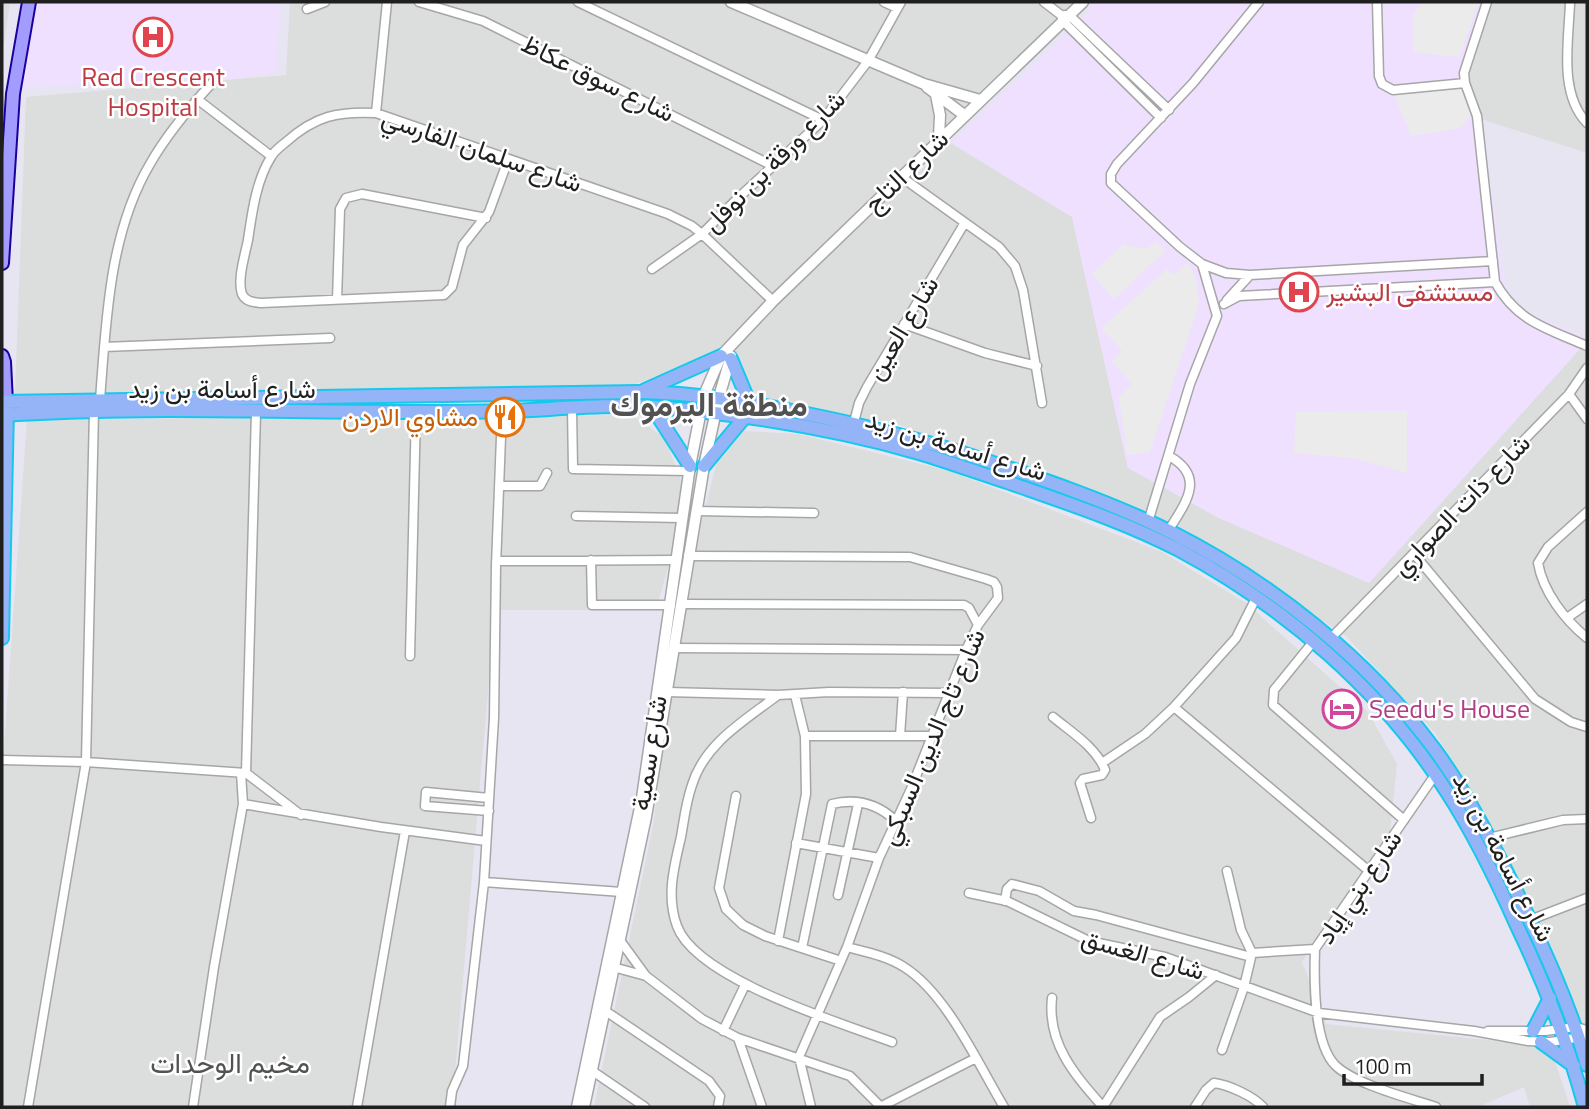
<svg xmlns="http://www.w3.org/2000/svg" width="1589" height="1109" font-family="'Titillium Web',Vazirmatn,sans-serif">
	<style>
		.residential { fill: #dcdddd }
		.education { fill: #efe0ff }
		.parking { fill: #ebebeb }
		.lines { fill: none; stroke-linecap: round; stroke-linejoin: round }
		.minor-casing { stroke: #a6a6a6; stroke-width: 11 }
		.tertiary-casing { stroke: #a6a6a6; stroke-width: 13 }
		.primary-casing { stroke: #1b009b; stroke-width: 16 }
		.trunk-casing { stroke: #15c9ec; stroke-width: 16 }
		.minor { stroke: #fff; stroke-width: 8 }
		.tertiary { stroke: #fff; stroke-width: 10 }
		.primary { stroke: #a39cff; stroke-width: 12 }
		.trunk { stroke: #94b4f7; stroke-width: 12 }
		.labels { text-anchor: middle; stroke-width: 5; stroke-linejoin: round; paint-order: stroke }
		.health-label { font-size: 26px; fill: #be3a42; stroke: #fff }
		.street-label { font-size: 26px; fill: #1f1f1f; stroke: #fff }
		.food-label { font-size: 26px; fill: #c56008; stroke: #fff; text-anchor: end }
		.hotel-label { font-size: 26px; fill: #b23c85; stroke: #fff; text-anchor: start }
		.neighbourhood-label { font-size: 28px; fill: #525252; stroke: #fff }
		.district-label { font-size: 33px; font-weight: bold; fill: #525252; stroke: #fff }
	</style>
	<rect width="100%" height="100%" fill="#e7e5f1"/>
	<path class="residential" d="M2,2H10L2,57Z
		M290,2H1084L723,349L623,389L15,395L26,97L286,75Z
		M1493,2H1587V153L1481,119L1467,73Z
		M951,143L1072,217L1128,468L1219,518L1369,583L1587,341V1072L1496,833L1435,733L1347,637L1205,542L1100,498L897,424L765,401L746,385L734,366L735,348L789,290Z
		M632,415L665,438L686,494L682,518L656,610H495L452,1107H2V774L27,420Z
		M744,431L798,434L949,471L1162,552L1246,603L1368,712L1397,764L1390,831L1302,962L1326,1024L1550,1046L1570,1107H1530L1524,1087L1478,1107H594L653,826L681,604L716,465Z"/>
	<path class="education" d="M32,2H280L276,72L213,82L19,87Z
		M1096,2H1493L1467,73L1481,119L1506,287L1518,305L1525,311L1587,338V341L1369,583L1219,518L1128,468L1072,217L951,143L1075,25Z"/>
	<path class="parking" d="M1423,2H1479L1459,57L1413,52V15Z
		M1460,88L1472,113L1461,128L1411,136L1394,94Z
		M1157,241L1165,251L1114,299L1092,274L1124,244L1132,247L1148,248Z
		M1188,262L1197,282L1199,304L1150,452L1127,455L1119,397L1132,384L1112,361L1122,351L1102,328L1167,269L1173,275Z
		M1407,411V473L1353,458L1294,453L1296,412Z"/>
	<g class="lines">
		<defs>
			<path id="minor" d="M419,2L483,21L773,166
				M578,2L823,120
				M884,2L897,8
				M1044,2L1061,15L1063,21L1161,118
				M1377,2L1379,76L1382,84L1393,90L1465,83
				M1487,2L1464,73L1465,83L1477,116L1495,282C1517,322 1548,329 1587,346
				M1570,2C1569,40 1558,93 1587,123
				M307,9L325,2
				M1064,15H1069L1169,110
				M197,99L271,156
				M376,113L387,2
				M508,160L489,212L463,245L452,287L444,295L261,303C253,302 246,302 242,294C237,280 245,255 248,240C252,213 256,181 271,157C274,151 281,146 286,142C315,116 338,111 376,113L668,214L692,226L702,234L773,301
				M900,176L999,247L1015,266L1023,290L1042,403
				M1202,264L1226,273L1250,275L1227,300
				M652,269L702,234L737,199L823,120L868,61L901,2
				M1250,275L1493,261
				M337,300L340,209L346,198L362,194L486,218
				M1224,304L1239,296L1495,282
				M904,324L985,353L1037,366
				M104,347L330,338
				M1569,394L1587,419
				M100,400C106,322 109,233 150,164C167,134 189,108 212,83
				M572,408L573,469L689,471
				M502,411L496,566L494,718L484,882L622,892
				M853,426L859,403L867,387L964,224
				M500,486H540L547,473
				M696,511L814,513
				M1587,512L1548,547L1538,563C1543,592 1565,620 1587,638
				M576,516L682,518
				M1148,522L1190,384L1217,316L1202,264L1180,247L1111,183V174L1117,164L1193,83L1259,2
				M1168,531C1185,504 1207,477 1169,456
				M1414,554L1535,699L1571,722L1587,727
				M688,556L910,557L986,579L994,582L997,587L998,598L978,625L966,650L911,789L879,858L847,947L799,1057L811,1107
				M591,560L592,605H671
				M496,561L677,560
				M681,604L964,605L969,608L978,625
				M1567,618L1587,604
				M1331,638L1569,394L1587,368
				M1313,642L1274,690L1273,705L1404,820
				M674,648L966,650
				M410,656L416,412
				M667,692L778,695L829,692L948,693
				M778,695C744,721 705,743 692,785C686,802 684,820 681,837C674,867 666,896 677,926C696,979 841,1023 892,1042
				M1174,707L1369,871
				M1053,717C1071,732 1096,747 1105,770L1102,775L1083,779L1080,783L1091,818
				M805,736H932
				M900,736L903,692
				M2,760L86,762L246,773L301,815
				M1102,763L1145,734L1174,707L1236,638L1256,598
				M246,773L256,412
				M1435,775L1315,949C1314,979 1313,1042 1335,1065C1354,1084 1409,1098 1436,1107
				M736,796L719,888L726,909L743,925L765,936L841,961
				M243,804L381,827L486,841
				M489,811L425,806L426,792L489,798
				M1489,838L1563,820L1587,819
				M796,843L879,858
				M1227,871L1241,930L1252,953L1315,949
				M969,893L1007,901L1089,941L1165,957L1319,1013L1474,1031L1528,1041L1551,1042L1587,1036
				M838,895L858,804
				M1005,901L1007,889L1012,884L1039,891L1074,911L1096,915L1251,957
				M1530,920L1587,898
				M619,939L646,976L702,1019L738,1038L850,1076L881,1107
				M778,941L806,794L805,736L795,695
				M847,947C866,952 887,956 904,967C947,994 978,1064 1004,1107
				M802,948L832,804C856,798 878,804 896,821
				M613,967L646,976
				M1052,998C1047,1044 1075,1075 1103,1107
				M604,1010L709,1081L720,1096L718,1107
				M723,1031L745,985
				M1488,1031H1545L1576,1027L1587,1030
				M738,1038L762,1107
				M1222,1050L1244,987L1252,953
				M591,1070L645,1107
				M28,1107L86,762L94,411
				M193,1107L214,967L243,804L241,773
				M357,1107L405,831
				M450,1107L452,1091L463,1066L484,882
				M880,1107L974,1059
				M1103,1107L1160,1017L1189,997L1216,975
				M1195,1107L1206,1090L1214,1083C1229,1085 1253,1096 1263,1107"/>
			<path id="tertiary" d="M731,2L924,84L980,100
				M927,87L964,115
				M936,95L940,115L939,138
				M577,1107L642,798L690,466L704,395L721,356L773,301L1083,2
				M584,1107L646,817L704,466L719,397L731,356"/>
			<path id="primary" d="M2,263L13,94L29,2
				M2,356L4,362L6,402"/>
			<path id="trunk" d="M731,359L749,402
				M645,390L721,356
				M2,402L640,392C696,393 748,402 802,413C862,425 920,439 978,458C1043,479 1110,502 1171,532C1272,583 1367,658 1435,750C1467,794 1492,842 1516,891C1543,947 1570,1005 1587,1065
				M652,407L690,466
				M2,415C135,406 271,412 405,412C440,412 475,412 510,411C558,409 606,404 654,407C742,414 833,428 919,453C949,462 979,473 1010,483C1067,503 1125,522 1179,550C1284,606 1383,691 1447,792C1475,835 1497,881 1518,928C1546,986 1568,1045 1585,1107
				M704,466L744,418
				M2,638L7,409
				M1533,1031L1550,998
				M1541,1042L1574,1066"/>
		</defs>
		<use href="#minor" class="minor-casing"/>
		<use href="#tertiary" class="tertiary-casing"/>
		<use href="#primary" class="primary-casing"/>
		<use href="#trunk" class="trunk-casing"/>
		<use href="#minor" class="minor"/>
		<use href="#tertiary" class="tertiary"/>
		<use href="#primary" class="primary"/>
		<use href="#trunk" class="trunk"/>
	</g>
	<defs>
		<symbol id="hospital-ring" viewBox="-11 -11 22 22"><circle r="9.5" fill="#fff" stroke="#e0444e" stroke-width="1.5"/><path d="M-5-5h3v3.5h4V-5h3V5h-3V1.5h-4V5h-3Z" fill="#e0444e"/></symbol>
		<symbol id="restaurant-ring" viewBox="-11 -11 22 22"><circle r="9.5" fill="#fff" stroke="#e8710a" stroke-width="1.5"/><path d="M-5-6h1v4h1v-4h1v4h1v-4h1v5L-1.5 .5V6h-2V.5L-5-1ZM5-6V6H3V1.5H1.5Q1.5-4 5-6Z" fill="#e8710a"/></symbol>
		<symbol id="hotel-ring" viewBox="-11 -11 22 22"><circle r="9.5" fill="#fff" stroke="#d1479c" stroke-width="1.5"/><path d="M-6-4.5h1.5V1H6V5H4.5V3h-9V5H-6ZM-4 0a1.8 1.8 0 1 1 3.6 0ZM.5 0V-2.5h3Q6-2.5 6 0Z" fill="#d1479c"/></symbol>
	</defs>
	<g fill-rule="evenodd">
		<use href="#hospital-ring" x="131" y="15" width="44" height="44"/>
		<use href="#hospital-ring" x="1277" y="270" width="44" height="44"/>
		<use href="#restaurant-ring" x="483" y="395" width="44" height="44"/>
		<use href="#hotel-ring" x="1320" y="687" width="44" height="44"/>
	</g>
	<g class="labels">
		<g class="health-label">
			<text x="153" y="86">Red Crescent<tspan x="153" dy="30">Hospital</tspan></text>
			<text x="1326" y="301" text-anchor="start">مستشفى البشير</text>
		</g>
		<g class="street-label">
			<text transform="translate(598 78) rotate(26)" y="9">شارع سوق عكاظ</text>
			<text transform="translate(482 150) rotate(19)" y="9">شارع سلمان الفارسي</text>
			<text transform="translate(774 161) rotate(-45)" y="9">شارع ورقة بن نوفل</text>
			<text transform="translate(906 171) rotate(-44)" y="9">شارع التاج</text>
			<text transform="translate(902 328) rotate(-59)" y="9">شارع العين</text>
			<text x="222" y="398">شارع أسامة بن زيد</text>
			<text transform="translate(956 445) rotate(17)" y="9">شارع أسامة بن زيد</text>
			<text transform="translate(1461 505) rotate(-46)" y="9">شارع ذات الصواري</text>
			<text transform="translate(932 737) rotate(-67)" y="9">شارع تاج الدين السبكي</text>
			<text transform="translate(649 753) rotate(-81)" y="9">شارع سمية</text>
			<text transform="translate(1504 857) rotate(62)" y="9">شارع أسامة بن زيد</text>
			<text transform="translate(1359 887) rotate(-56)" y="9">شارع بني إياد</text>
			<text transform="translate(1143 954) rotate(16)" y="9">شارع الغسق</text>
		</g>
		<g class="food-label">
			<text x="478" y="426">مشاوي الاردن</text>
		</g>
		<g class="hotel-label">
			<text x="1369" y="718">Seedu's House</text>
		</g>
		<g class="neighbourhood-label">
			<text x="230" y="1073">مخيم الوحدات</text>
		</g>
		<g class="district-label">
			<text x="709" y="416">منطقة اليرموك</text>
		</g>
	</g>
	<rect width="1589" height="1109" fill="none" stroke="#1f1f1f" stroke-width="7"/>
	<path d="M1344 1074v10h138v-10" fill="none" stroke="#1f1f1f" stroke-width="3.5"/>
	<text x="1354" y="1074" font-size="21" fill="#1f1f1f" stroke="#ffffff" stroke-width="5" paint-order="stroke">100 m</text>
</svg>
